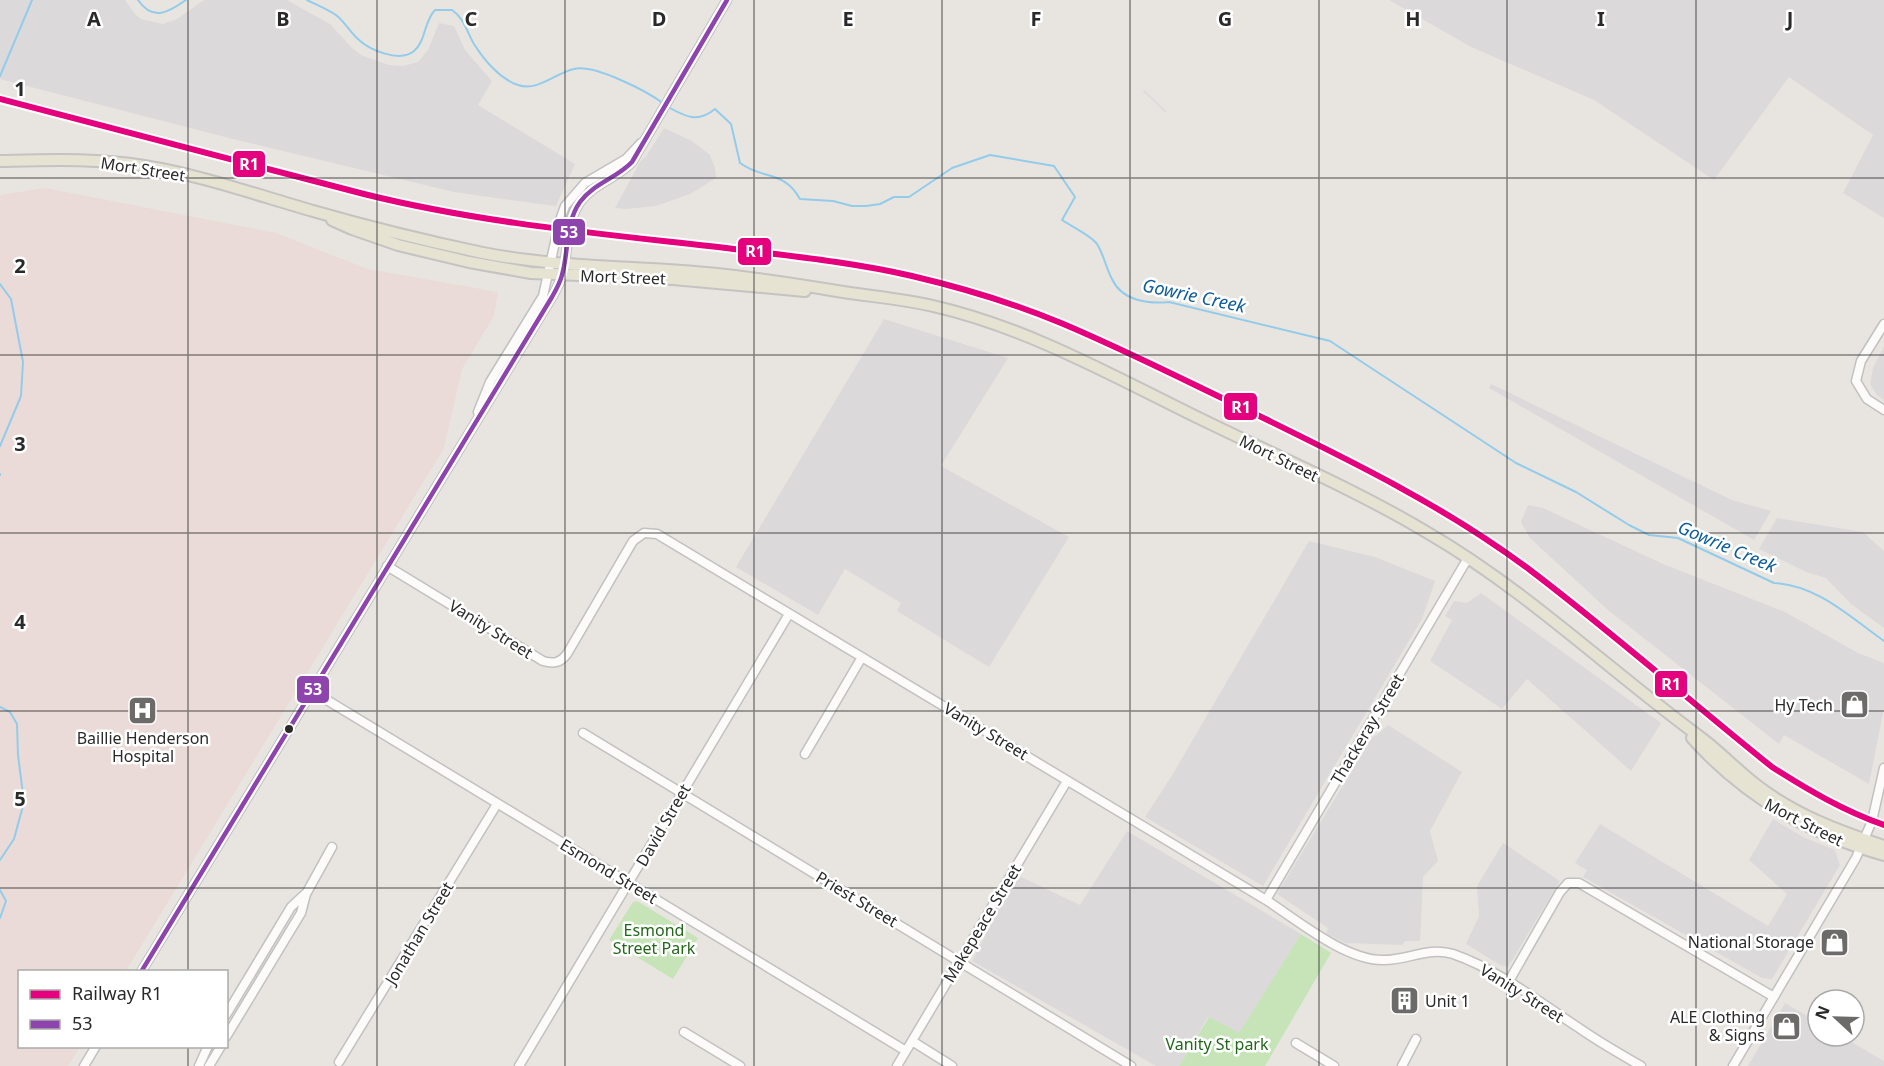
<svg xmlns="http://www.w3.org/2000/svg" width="1884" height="1066" font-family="'Noto Sans',sans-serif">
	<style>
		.industrial { fill: #dcd9db }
		.medical { fill: #eadbd8 }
		.green { fill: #c6e4b8 }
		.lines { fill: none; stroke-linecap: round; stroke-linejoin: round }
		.stream { stroke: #93ccea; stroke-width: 2 }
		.minor-casing { stroke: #c2c1c1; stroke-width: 11 }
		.major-casing { stroke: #c4c3c1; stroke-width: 14 }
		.minor { stroke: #fcfbfa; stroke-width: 8 }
		.major { stroke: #e6e3d3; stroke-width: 10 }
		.rail { stroke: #dddcde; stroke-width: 2 }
		.bus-1-casing { stroke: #fff; stroke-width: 9 }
		.bus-1 { stroke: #8e44ad; stroke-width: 4.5 }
		.rail-1-casing { stroke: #fff; stroke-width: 10 }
		.rail-1 { stroke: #e5007d; stroke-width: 6 }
		.grid { fill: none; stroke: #2a2a2a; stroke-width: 1.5; stroke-opacity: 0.55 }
		.bus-dot { fill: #2a2a2a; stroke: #fff; stroke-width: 2 }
		.labels { text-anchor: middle; stroke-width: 5; stroke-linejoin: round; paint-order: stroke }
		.street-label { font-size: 16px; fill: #2a2a2a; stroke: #fff }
		.poi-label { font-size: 16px; fill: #2a2a2a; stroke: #fff; text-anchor: end }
		.park-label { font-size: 16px; fill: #23671a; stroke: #fff }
		.water-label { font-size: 18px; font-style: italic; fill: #0d5d9a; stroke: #fff }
		.grid-label { font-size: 20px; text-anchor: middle; font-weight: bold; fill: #2a2a2a; stroke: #fff; stroke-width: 5; stroke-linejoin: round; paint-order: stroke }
		.line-badge { stroke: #fff; stroke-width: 2 }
		.badge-label { font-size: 16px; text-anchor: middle; font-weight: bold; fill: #fff }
	</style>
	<rect width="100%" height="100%" fill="#e8e5e0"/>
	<path class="industrial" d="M0,0H125L135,14L141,19L163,24L177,19L204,0H287L330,24L351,47L361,55L389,65L403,66L418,62L428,50L439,23L454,26L465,50L492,81L478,105L575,164L556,206L510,200L454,192L229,138L0,79Z
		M1389,0H1884V218L1843,193L1873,135L1789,77L1714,180L1594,100L1471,47Z
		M664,128L692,141L710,155L715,168L716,178L690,194L656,206L626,209L615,208L640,162L647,155Z
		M884,319L1008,358L941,466L1069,537L989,667L897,611L901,603L845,569L818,615L736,567Z
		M1884,346V400L1877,395L1870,384L1873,368Z
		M1491,384L1732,500L1771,511L1754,540L1489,388Z
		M1528,505L1543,508L1663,564L1785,612L1858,653L1884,663V708L1869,784L1784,735L1779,744L1608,610L1530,538L1521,522Z
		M1777,518L1863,532L1884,551V628L1851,604L1826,578L1806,572L1759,549Z
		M1309,541L1375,557L1435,581L1422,619L1263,886L1145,817L1171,777Z
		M1481,593L1661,723L1631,771L1527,679L1502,709L1430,661L1452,620L1445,616L1454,601L1467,603Z
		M1388,725L1462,772L1430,831L1438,861L1423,877L1420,941H1405L1402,945L1346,943L1326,934L1328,928L1277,894L1372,737L1377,735Z
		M1773,819L1803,837L1835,850L1840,865L1772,979L1762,978L1583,877L1587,870L1575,863L1600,824L1768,926L1787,894L1749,860Z
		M1127,831L1301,934L1239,1034L1208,1017L1179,1066H1156L972,961L1017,875L1080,905Z
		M1503,843L1560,881L1508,967L1500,965L1466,944L1479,916L1477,886Z
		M1785,1003L1818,1022V1036H1841L1884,1061V1066H1748Z"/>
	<path class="medical" d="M45,188L276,233L368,269L498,292L494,316L462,369L444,448L126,971L20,972V1046L80,1047L68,1066H0V195Z"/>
	<path class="green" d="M637,901L698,938L673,979L609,940L633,902Z
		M1301,934L1331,953L1265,1066H1179L1209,1017L1239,1033Z"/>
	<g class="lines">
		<path class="stream" d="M138,0C153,22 169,12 186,0
			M307,0C317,5 327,9 336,15C345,22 350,32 358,39C369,50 400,63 414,51C426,41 424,21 435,10H452C464,18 467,32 474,44C484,60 500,79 518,85C538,92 555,73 574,69C594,64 647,91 664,104
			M0,76L32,0
			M668,107C686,117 698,123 715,109L731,124L740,163C763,180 784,170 800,199L833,201L852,206H866L880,204L894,197H909L952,168L990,155L1054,166L1075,197L1062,220C1071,226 1092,236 1097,244C1104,255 1106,268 1112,279C1122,301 1148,304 1169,302L1330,341L1516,463L1576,492L1629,525L1649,535L1678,538L1774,583C1817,585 1850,617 1884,641
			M0,284L11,299L23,362L21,396L0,446
			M0,474V475
			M0,707L10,712L17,724L18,755L24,802L14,839L0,860
			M0,890L6,901L0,918"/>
		<defs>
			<path id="minor" d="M1884,324L1861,361L1856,381L1867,399L1884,410
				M478,412L490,382L543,296L560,220L565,206L585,183L626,159L641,143
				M387,566L543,661C554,664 560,663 567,654L633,541L644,533L657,534L1266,900C1297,920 1345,960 1382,960C1407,961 1428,946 1453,954C1499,970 1539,1002 1579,1028C1599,1042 1620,1054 1641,1066
				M312,691L906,1051
				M583,733L1131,1066
				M805,754L862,657
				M1266,900L1468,558
				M141,972L552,297C556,290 560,283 562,275C569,251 565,223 580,202C594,183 617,178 632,162L727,0
				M1509,981L1560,892L1568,883H1579L1774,997
				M226,1015L291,907L305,894
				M684,1032L740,1066
				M226,1037L301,913L306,894L332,847
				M912,1041L952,1066
				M1296,1043L1334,1066
				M339,1062L497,804
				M84,1066L96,1046
				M199,1066L208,1046
				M209,1066L221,1046
				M519,1066L789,614
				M897,1066L1067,781
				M1402,1066L1416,1039
				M1733,1066L1856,858L1872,821L1884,768"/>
			<path id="major" d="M0,161C48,160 96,158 144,166C201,175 257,195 313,211C369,227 426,241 483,253C544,265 606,266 668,270C723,273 777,281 831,290C865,296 899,298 933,306C1030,328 1118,379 1207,422C1281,458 1358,491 1428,533C1526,590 1609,670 1700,737C1719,751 1736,769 1755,784C1793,814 1838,831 1884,846
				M332,220L352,229L398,245L469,262L531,273L673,279L805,291
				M1692,738C1745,797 1809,834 1884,855"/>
		</defs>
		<use href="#minor" class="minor-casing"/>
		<use href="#major" class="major-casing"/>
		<use href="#minor" class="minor"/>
		<use href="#major" class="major"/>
		<path class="rail" d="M1144,91L1165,111"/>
		<defs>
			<path id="bus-1" d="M141,972L552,297C556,290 560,283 562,275C569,251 565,223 580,202C594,183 617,178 632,162L727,0"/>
		</defs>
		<use href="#bus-1" class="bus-1-casing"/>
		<use href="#bus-1" class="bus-1"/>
		<defs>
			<path id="rail-1" d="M0,99L364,194C488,225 616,235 742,250C799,257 856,263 912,276C963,288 1013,303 1061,323C1123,349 1184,380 1245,409C1343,457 1442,504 1530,570C1613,633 1691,702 1772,767C1808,790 1844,811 1884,825"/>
		</defs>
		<use href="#rail-1" class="rail-1-casing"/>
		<use href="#rail-1" class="rail-1"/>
	</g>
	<path class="grid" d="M188,0V972M377,0V1066M565,0V1066M754,0V1066M942,0V1066M1130,0V1066M1319,0V1066M1507,0V1066M1696,0V1066M0,178H1884M0,355H1884M0,533H1884M0,711H1884M0,888H1884M188,1046V1066"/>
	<defs>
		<symbol id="shop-square" viewBox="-11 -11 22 22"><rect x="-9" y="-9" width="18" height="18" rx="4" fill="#6c6b6a" stroke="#fff"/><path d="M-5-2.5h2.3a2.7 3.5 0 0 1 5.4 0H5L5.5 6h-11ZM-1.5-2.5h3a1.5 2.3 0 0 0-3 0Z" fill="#fff"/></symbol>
		<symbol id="hospital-square" viewBox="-11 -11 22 22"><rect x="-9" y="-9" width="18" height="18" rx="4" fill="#6c6b6a" stroke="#fff"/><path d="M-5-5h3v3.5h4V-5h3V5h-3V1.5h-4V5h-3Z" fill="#fff"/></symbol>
		<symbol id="building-square" viewBox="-11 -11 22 22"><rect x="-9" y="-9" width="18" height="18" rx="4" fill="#6c6b6a" stroke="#fff"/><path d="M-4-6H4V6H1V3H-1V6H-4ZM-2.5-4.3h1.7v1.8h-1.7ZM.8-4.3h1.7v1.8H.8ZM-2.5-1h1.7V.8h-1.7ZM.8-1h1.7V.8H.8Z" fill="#fff"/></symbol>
	</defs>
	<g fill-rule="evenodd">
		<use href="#shop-square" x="1838" y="688" width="33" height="33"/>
		<use href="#hospital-square" x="126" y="694" width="33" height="33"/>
		<use href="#shop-square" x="1818" y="926" width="33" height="33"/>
		<use href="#building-square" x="1388" y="984" width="33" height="33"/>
		<use href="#shop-square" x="1770" y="1010" width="33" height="33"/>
	</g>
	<circle class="bus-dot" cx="289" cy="729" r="5"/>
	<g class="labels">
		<g class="street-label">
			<text transform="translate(143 169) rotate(9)" y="6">Mort Street</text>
			<text transform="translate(623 277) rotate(2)" y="6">Mort Street</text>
			<text transform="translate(1279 458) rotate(26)" y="6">Mort Street</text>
			<text transform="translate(491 629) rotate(32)" y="6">Vanity Street</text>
			<text transform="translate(1367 729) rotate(-59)" y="6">Thackeray Street</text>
			<text transform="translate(986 731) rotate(31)" y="6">Vanity Street</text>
			<text transform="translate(1804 822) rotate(27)" y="6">Mort Street</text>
			<text transform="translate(663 825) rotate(-60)" y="6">David Street</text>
			<text transform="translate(609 871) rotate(31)" y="6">Esmond Street</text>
			<text transform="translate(857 899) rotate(31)" y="6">Priest Street</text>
			<text transform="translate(982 923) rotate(-59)" y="6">Makepeace Street</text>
			<text transform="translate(419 933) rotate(-59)" y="6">Jonathan Street</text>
			<text transform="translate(1522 993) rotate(32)" y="6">Vanity Street</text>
		</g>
		<g class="poi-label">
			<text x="1833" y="711">Hy Tech</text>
			<text x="143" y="744" text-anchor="middle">Baillie Henderson<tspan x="143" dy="18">Hospital</tspan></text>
			<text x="1814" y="948">National Storage</text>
			<text x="1425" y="1007" text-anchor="start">Unit 1</text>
			<text x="1765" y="1023">ALE Clothing<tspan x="1765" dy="18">&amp; Signs</tspan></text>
		</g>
		<g class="park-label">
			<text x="654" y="936">Esmond<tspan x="654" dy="18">Street Park</tspan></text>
			<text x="1217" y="1050">Vanity St park</text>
		</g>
		<g class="water-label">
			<text transform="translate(1194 296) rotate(12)" y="6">Gowrie Creek</text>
			<text transform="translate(1727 547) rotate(23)" y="6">Gowrie Creek</text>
		</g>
	</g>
	<g class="grid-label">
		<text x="94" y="26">A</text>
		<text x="283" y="26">B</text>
		<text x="471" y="26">C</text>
		<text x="659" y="26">D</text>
		<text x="848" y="26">E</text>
		<text x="1036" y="26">F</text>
		<text x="1225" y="26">G</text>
		<text x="1413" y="26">H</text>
		<text x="1601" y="26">I</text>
		<text x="1790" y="26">J</text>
		<text x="20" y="96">1</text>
		<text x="20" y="273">2</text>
		<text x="20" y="451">3</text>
		<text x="20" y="629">4</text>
		<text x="20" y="806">5</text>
	</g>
	<g class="line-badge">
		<rect x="232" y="150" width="34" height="28" rx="6" fill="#e5007d"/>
		<rect x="552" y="218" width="34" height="28" rx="6" fill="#8e44ad"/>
		<rect x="737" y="237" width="35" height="29" rx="6" fill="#e5007d"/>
		<rect x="1223" y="392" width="35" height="29" rx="6" fill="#e5007d"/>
		<rect x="1654" y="670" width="34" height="28" rx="6" fill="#e5007d"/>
		<rect x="296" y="675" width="34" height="29" rx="6" fill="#8e44ad"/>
	</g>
	<g class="badge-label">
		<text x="249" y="170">R1</text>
		<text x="569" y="238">53</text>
		<text x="755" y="257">R1</text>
		<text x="1241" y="413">R1</text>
		<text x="1671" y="690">R1</text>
		<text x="313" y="695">53</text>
	</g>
	<rect x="18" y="970" width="210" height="78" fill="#ffffff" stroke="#aaaaaa" stroke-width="1.5"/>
	<rect x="30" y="990" width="30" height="9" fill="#e5007d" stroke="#aaaaaa" stroke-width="1.5"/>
	<text x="72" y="1000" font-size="18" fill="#2a2a2a">Railway R1</text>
	<rect x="30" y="1020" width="30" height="9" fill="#8e44ad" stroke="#aaaaaa" stroke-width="1.5"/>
	<text x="72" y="1030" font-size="18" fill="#2a2a2a">53</text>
	<g transform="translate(1836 1018) rotate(292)"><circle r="28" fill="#ffffff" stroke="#aaaaaa" stroke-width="1.5"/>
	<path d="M0-4.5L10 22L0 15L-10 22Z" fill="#6c6b6a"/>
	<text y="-9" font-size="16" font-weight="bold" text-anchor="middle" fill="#2a2a2a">N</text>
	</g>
</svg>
